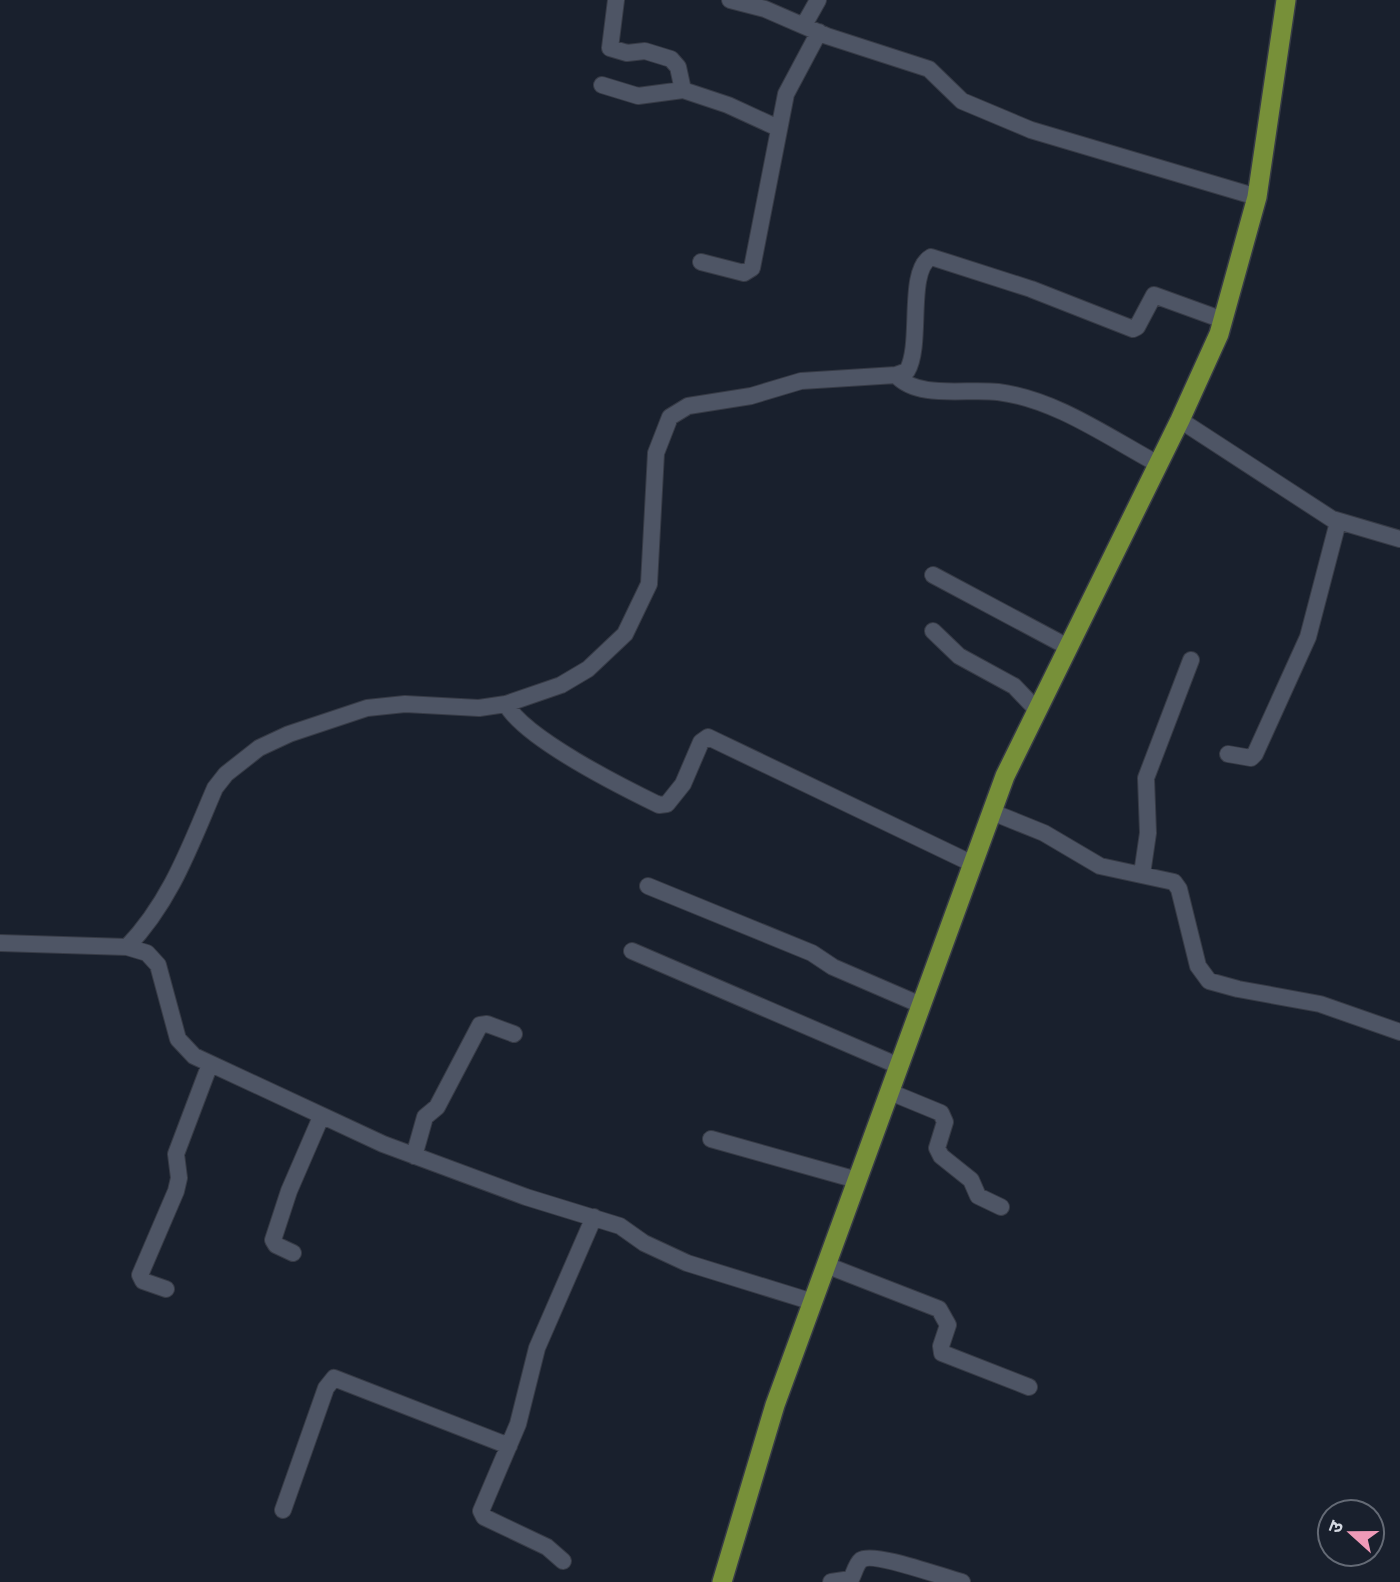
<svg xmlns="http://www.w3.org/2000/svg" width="1400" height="1582" font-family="Helvetica,'Noto Sans Devanagari',sans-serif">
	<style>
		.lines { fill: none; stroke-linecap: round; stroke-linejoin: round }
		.minor-casing { stroke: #373b46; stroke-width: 18 }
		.major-casing { stroke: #373b46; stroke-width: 22 }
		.minor { stroke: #4e5565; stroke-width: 16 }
		.major { stroke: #779039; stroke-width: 19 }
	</style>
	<rect width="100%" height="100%" fill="#19202d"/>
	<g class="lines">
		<defs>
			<path id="minor" d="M616,0L610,48L627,53L645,51L671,59L678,67L683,90L728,105L778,128
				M730,0L765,9L827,36L929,69L962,101L1031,130L1257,197
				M804,25L818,0
				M602,85L638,96L683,90
				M701,262L744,273L752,268L786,94L819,32
				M896,375L907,371C923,344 906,271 931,257L1031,289L1133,329L1137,327L1154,295L1223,320
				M1180,420L1332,519L1400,539
				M933,575L1068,647
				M933,631L959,656L1014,686L1037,710
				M506,704C524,738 622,787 659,805L667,804L683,784L701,742L708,737L973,864
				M1228,754L1251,758L1255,754L1308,637L1338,522
				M992,812L1044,833L1100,866L1174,882L1179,889L1198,966L1209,981L1238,989L1320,1004L1400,1032
				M1142,874L1148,833L1146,778L1191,660
				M648,886L812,953L833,967L921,1005
				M0,943L127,947L147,953L158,965L178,1039L194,1056L383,1144L526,1197L620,1226L644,1243L687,1263L813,1302
				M127,947C171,901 190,846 215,788L226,774L259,748L289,734L367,708L405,704L479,708L506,704L561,685L588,669L625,634L649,584L656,453L670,417L688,406L751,396L801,381L896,375C918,400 967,388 998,392C1055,399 1108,437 1158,464
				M632,951L899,1066
				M890,1092L941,1113L945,1122L937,1148L941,1156L971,1180L978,1196L1001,1207
				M711,1139L857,1180
				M414,1156L425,1117L437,1107L480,1025L487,1024L514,1034
				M293,1253L276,1245L273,1240L289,1191L321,1117
				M826,1265L939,1309L948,1325L941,1346L942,1353L1029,1387
				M166,1289L143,1281L140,1275L176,1191L179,1178L176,1154L210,1064
				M283,1510L326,1388L334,1378L509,1446
				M563,1561L547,1547L484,1517L481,1511L518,1424L537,1348L594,1217
				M831,1582L851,1579C854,1574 856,1564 861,1560C873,1551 945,1578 962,1582"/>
			<path id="major" d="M722,1582L775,1405L1005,776L1180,420L1219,334L1257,197L1286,0"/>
		</defs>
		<use href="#minor" class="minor-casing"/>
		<use href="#major" class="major-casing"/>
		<use href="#minor" class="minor"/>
		<use href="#major" class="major"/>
	</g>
	<g transform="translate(1351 1533) rotate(291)"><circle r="33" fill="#19202d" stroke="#646a75" stroke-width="2"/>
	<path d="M0-5L12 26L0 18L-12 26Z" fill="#ef9ab8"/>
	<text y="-10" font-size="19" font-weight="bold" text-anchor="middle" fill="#d4d8e1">उ</text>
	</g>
</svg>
